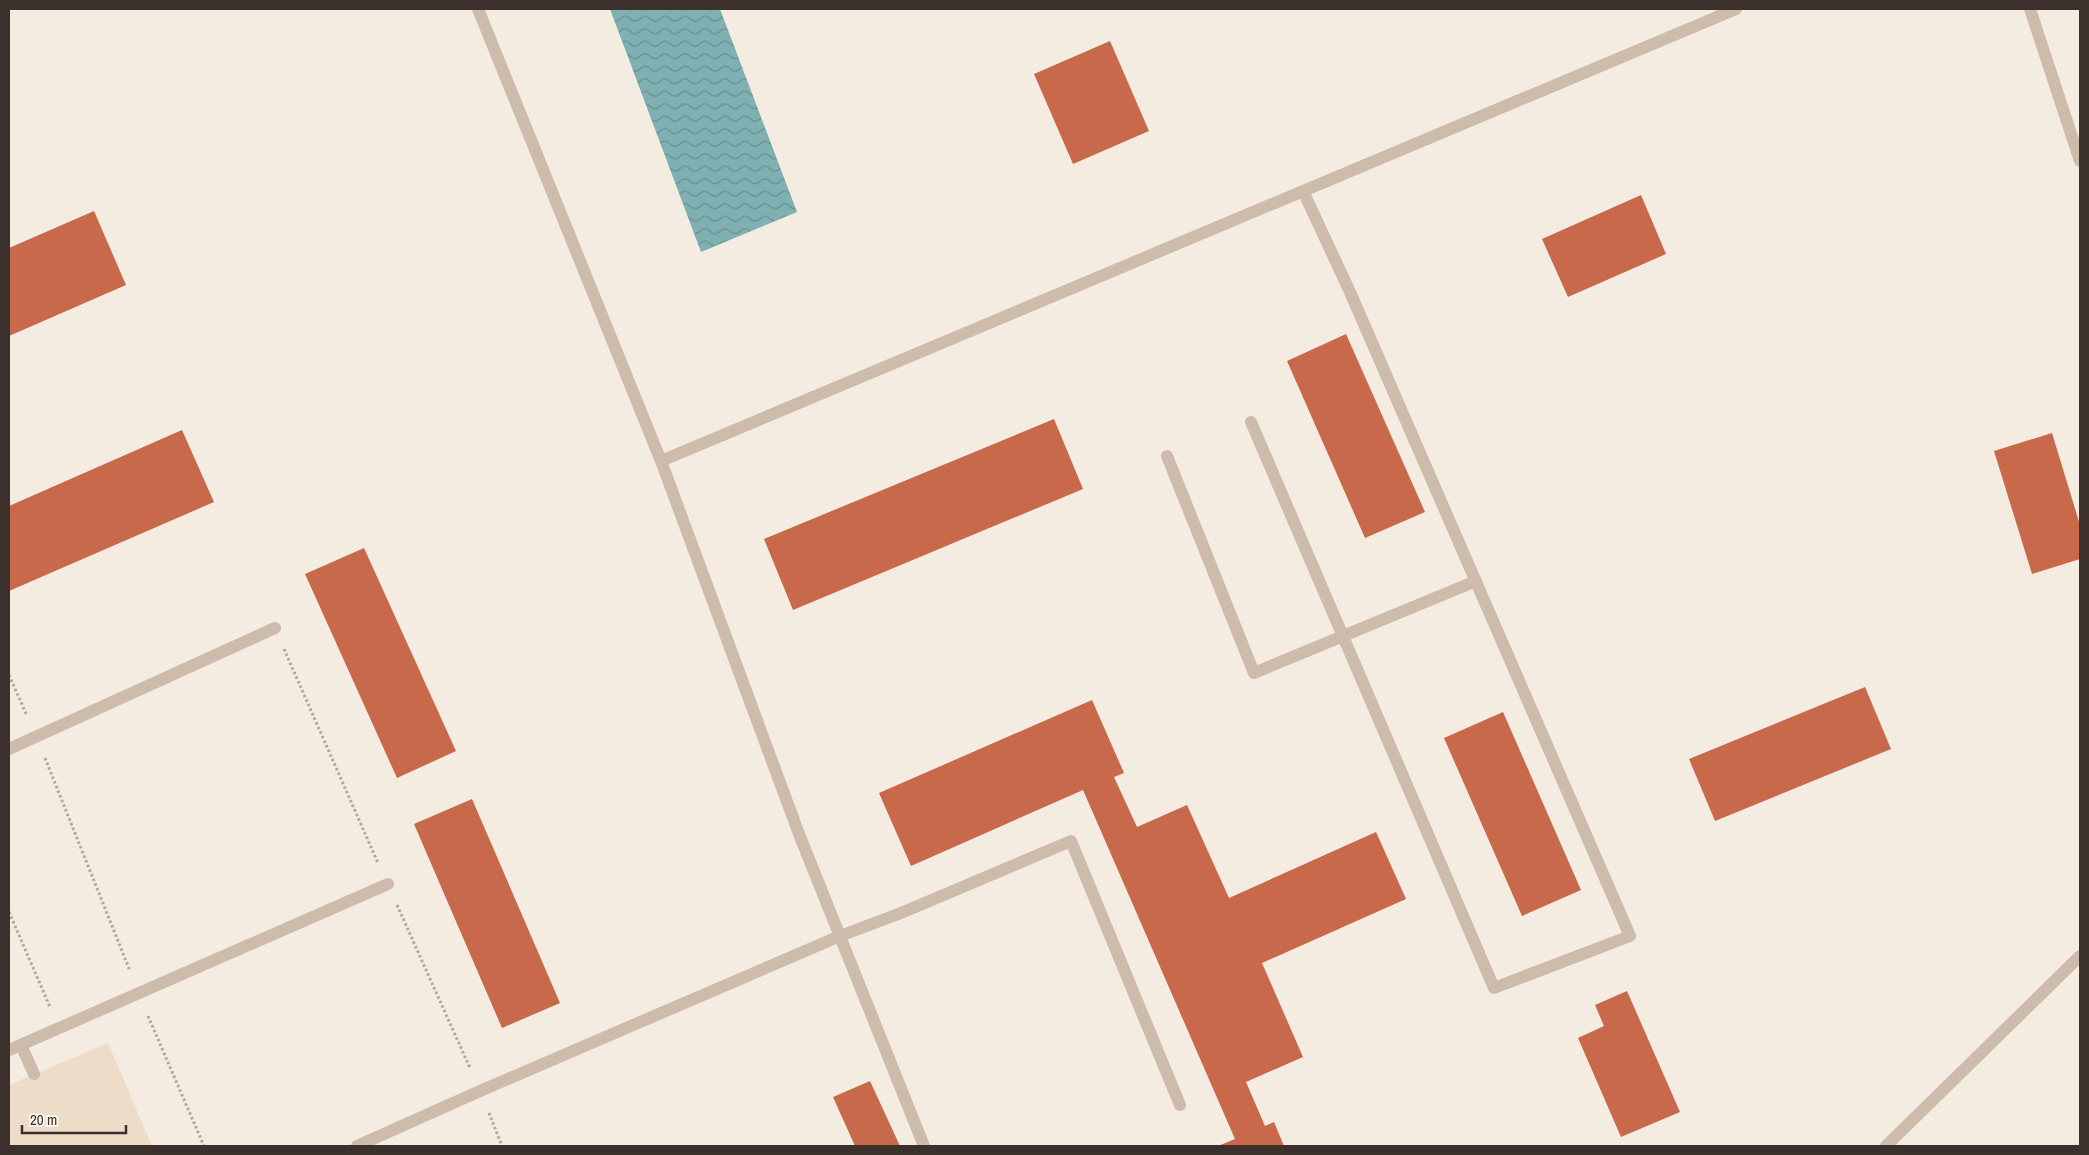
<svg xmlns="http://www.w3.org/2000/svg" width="2089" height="1155" font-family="'Archivo Narrow',sans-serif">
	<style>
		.plaza { fill: #ecdcc8 }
		.water { fill: url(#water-waves) }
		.building { fill: #c8694b }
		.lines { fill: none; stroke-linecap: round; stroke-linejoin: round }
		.path { stroke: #b9a596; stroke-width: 3; stroke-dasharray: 2.5 2.5; stroke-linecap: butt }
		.lane { stroke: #cdbbac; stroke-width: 12 }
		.street { stroke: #cdbbac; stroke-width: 12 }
	</style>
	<defs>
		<pattern id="water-waves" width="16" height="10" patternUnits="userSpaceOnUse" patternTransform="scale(1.25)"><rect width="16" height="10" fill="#7fb0b2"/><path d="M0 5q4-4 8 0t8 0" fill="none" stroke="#699091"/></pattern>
	</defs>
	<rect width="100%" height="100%" fill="#f4ebe1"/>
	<path class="plaza" d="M108,1043L152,1146H9V1085Z"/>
	<path class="water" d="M610,9H720L797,212L701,252Z"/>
	<path class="building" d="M1110,41L1149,131L1073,164L1034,74Z
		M1641,195L1666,254L1568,297L1542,239Z
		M94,211L126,285L9,336V248Z
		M1346,334L1425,512L1365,538L1287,361Z
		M1054,419L1083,489L793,610L764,539Z
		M182,430L214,502L9,591V506Z
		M2052,433L2080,525V559L2032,574L1994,451Z
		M364,548L456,751L397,778L305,574Z
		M1865,687L1891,749L1715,821L1689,759Z
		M1092,700L1124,773L1114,777L1137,827L1187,805L1229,898L1376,832L1406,899L1262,963L1303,1057L1246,1082L1265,1126L1274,1122L1284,1146H1218L1235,1139L1083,790L911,866L879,793Z
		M1503,712L1581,890L1522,916L1444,738Z
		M472,799L560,1003L502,1028L414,824Z
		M1627,991L1680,1112L1621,1137L1578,1038L1604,1026L1595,1005Z
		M870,1081L900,1146H855L833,1097Z"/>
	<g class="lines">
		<path class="path" d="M284,649L378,863
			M9,675L27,716
			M45,758L130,971
			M397,905L470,1068
			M9,912L50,1007
			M148,1016L204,1146
			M489,1113L502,1146"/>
		<path class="lane" d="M478,9L661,461
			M1251,422L1494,988L1630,936L1350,292L1303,191
			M1167,456L1254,673L1476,581
			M9,749L275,628
			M21,1045L34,1074
			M9,1050L388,884
			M357,1146L480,1091L840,936L901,913L1071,841L1180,1105
			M924,1146L799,834L661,461L1736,9"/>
		<path class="street" d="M2030,9L2080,161
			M1886,1146L2080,956"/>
	</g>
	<rect width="2089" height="1155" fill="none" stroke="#3b302b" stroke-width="20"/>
	<path d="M22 1125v8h104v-8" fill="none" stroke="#3b302b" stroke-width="2.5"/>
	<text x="30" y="1125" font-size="15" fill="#3b302b" stroke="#fbf5ee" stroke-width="4" paint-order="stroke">20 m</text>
</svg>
